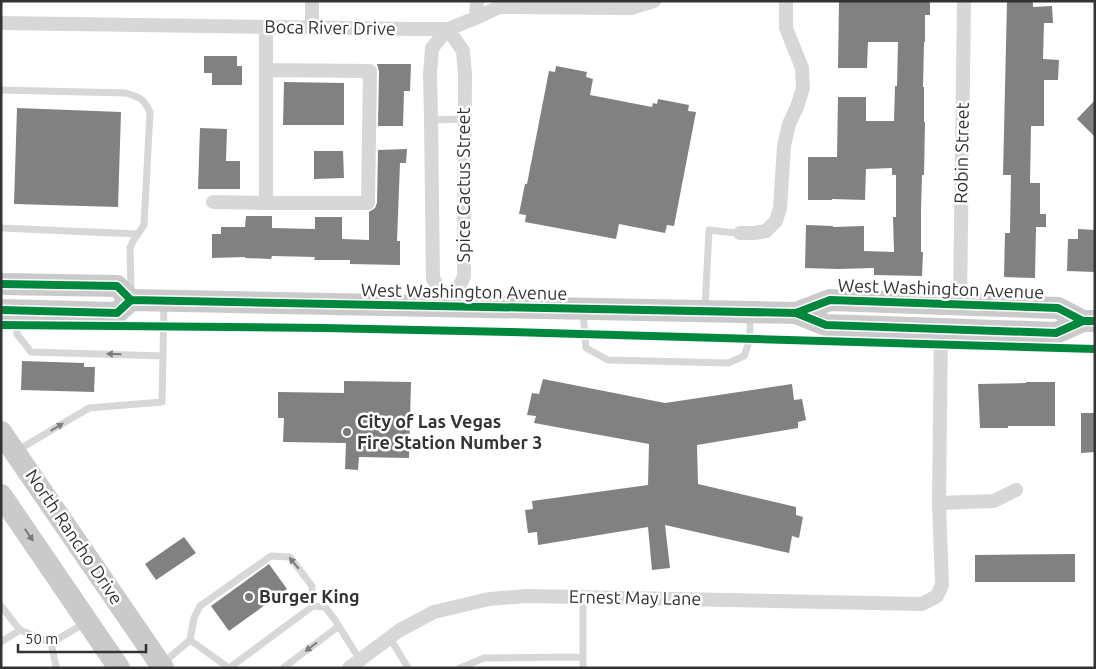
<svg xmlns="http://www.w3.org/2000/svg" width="1096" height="669" font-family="Ubuntu,sans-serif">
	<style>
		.building { fill: #818181 }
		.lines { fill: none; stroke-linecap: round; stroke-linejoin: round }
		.lane { stroke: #d7d7d7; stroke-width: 7 }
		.street { stroke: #d7d7d7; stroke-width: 14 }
		.primary { stroke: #cacaca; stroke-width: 22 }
		.cycleway-casing { stroke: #fff; stroke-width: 11 }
		.cycleway { stroke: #00873e; stroke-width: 8 }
		.oneway { fill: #7d7d7d }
		.oneway2 { fill: #777 }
		.poi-dot { fill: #7a7a7a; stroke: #fff; stroke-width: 2 }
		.labels { text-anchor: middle; stroke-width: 5; stroke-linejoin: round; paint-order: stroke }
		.street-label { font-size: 18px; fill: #333; stroke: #fff }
		.poi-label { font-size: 18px; font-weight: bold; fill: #333; stroke: #fff; text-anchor: start }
	</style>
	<rect width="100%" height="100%" fill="#fff"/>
	<path class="building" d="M839,1H930V15H925V42H924L923,87H924V122H925L924,175H922L921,211V252H923L922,276L874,275V268L838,269L805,268L806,225L833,226V227L864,226V251L894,252L893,217H896V175H892V168L866,169L865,200L832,199V200H808V157H837L838,97H866V121H894L895,86H897L898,42H868L867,68H838Z
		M1007,1H1033V7L1052,6L1053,23H1044L1043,59L1059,60L1058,80H1044V126H1031L1030,183H1040V214H1046V227H1036L1035,278L1004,277L1005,233H1010L1011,175H1003Z
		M204,56H237V66H242V85H212V73H204Z
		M377,64H411L410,91H404L403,126H378L379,71Z
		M556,66L587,72L586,77L593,79L590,95L652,107L653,103L657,104L658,99L689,105L688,111L696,112L674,226L667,225L665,233L619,224L616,239L525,222L526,215L519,214L525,184H527L549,71L555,72Z
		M284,82L344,83V125H283Z
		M1095,100V137L1077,119Z
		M17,108L121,112L118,207L14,204Z
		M200,128L227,129L226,161H240V189H198Z
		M407,149L406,163H400L397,241H400V265L350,264V260H314L315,257L272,256L271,259L245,258V257L212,258V234H221V227H245L246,216H272V228L315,229V217H342V239L369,240V212L375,208L377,203L378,150Z
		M314,151H343L344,178L314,179Z
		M1078,229L1095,230V272L1067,271L1068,239H1078Z
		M22,361L84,363V367H95L94,392L21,390Z
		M543,379L665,403L792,384L794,400L802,399L806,420L798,422V428L697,445L698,484L796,507V515L803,517L799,538L792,536L789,553L665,525L670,568L652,570L648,527L538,545L537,532L528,533L525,510L533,509L532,501L648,485L649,444L534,423L536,416L527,415L532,393L539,394Z
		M344,381L411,382L409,458L359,457L358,470L345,469L346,443L283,442L284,418H278V392L344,393Z
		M1026,382H1055V426H1008V428H980L978,384L1026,383Z
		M1081,413H1095V452L1081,453Z
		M184,537L196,553L156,580L145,564Z
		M1075,554V582H975V555Z
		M269,564L287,589L229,631L211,606Z"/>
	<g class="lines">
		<path class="lane" d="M1,90L126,93C141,98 143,98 150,112L144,225L133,241L130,248L131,292
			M431,120L464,119
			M1,228L137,234
			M705,308L709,230L726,232L740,233
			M583,312L586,348L608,360L728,363L744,356L750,339V314
			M14,314L17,334L31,352L163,356
			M18,450L89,408L162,402L164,304
			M583,597V668
			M1,606L20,630
			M390,638L408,668
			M190,640L229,668
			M1,642L20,630L51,643L85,623
			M51,643L56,666L55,668
			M163,663L190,640L194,618L200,606L271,556L290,557L312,586L313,606
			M229,668L313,606L325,607L335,620L360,660
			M283,668L339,626
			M460,668L484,658L583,657"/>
		<path class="street" d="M476,18L477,1
			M1,23L415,29H448L476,18L499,7L631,8L654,1
			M312,28V1
			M448,29L463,51L465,74L464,276L451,306L433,279L431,120L430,74L432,48Z
			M213,202L266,203H368L370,71L266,70
			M266,203V27
			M740,233H754L766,231L776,221L780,208L784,146L789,124L797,107L803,88L802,68L786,28V1
			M960,304L964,1
			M939,503L994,501L1016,490
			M349,668L400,630L434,612L489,599L527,596L922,604L937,596L942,585L939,503L941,329"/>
		<path class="primary" d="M1,284L117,286L131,300L796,313L830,300L1058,308L1083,321
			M1,310L117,313L131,300
			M796,313L826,325L1056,333L1083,321H1094
			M1,432L163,668
			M1,495L119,668"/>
		<defs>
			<path id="cycleway" d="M1,284L117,286L131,300L796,313L830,300L1058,308L1083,321
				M1,310L117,313L131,300
				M796,313L826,325L1056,333L1083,321H1095
				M1,325L324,328L511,332L1095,349"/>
		</defs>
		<use href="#cycleway" class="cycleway-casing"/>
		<use href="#cycleway" class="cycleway"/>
	</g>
	<defs><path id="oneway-solid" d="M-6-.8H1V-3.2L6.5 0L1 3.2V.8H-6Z" transform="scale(1.25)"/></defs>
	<g class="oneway">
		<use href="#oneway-solid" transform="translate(114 354) rotate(-178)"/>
		<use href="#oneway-solid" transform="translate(57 427) rotate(-31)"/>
		<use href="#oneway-solid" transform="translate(294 563) rotate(-130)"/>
		<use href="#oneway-solid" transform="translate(311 647) rotate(143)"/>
	</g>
	<use class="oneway2" href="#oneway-solid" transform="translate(29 535) rotate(56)"/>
	<g class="poi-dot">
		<circle cx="347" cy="432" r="5"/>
		<circle cx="249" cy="597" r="5"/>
	</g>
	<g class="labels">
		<g class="street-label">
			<text transform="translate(330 28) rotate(1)" y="6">Boca River Drive</text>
			<text transform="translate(962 153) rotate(-89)" y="6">Robin Street</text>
			<text transform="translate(464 185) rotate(-90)" y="6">Spice Cactus Street</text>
			<text transform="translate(941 289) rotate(2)" y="6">West Washington Avenue</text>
			<text transform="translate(464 292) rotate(1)" y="6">West Washington Avenue</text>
			<text transform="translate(74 537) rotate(56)" y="6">North Rancho Drive</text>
			<text transform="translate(635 598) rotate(1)" y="6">Ernest May Lane</text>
		</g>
		<g class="poi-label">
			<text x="357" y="428">City of Las Vegas<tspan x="357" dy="21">Fire Station Number 3</tspan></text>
			<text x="259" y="603">Burger King</text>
		</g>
	</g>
	<rect width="1096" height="669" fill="none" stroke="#333333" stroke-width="5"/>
	<path d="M18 644v8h128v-8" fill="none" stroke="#333333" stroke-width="2.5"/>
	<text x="25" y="644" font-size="15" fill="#333333" stroke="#ffffff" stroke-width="4" paint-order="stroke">50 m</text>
</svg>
